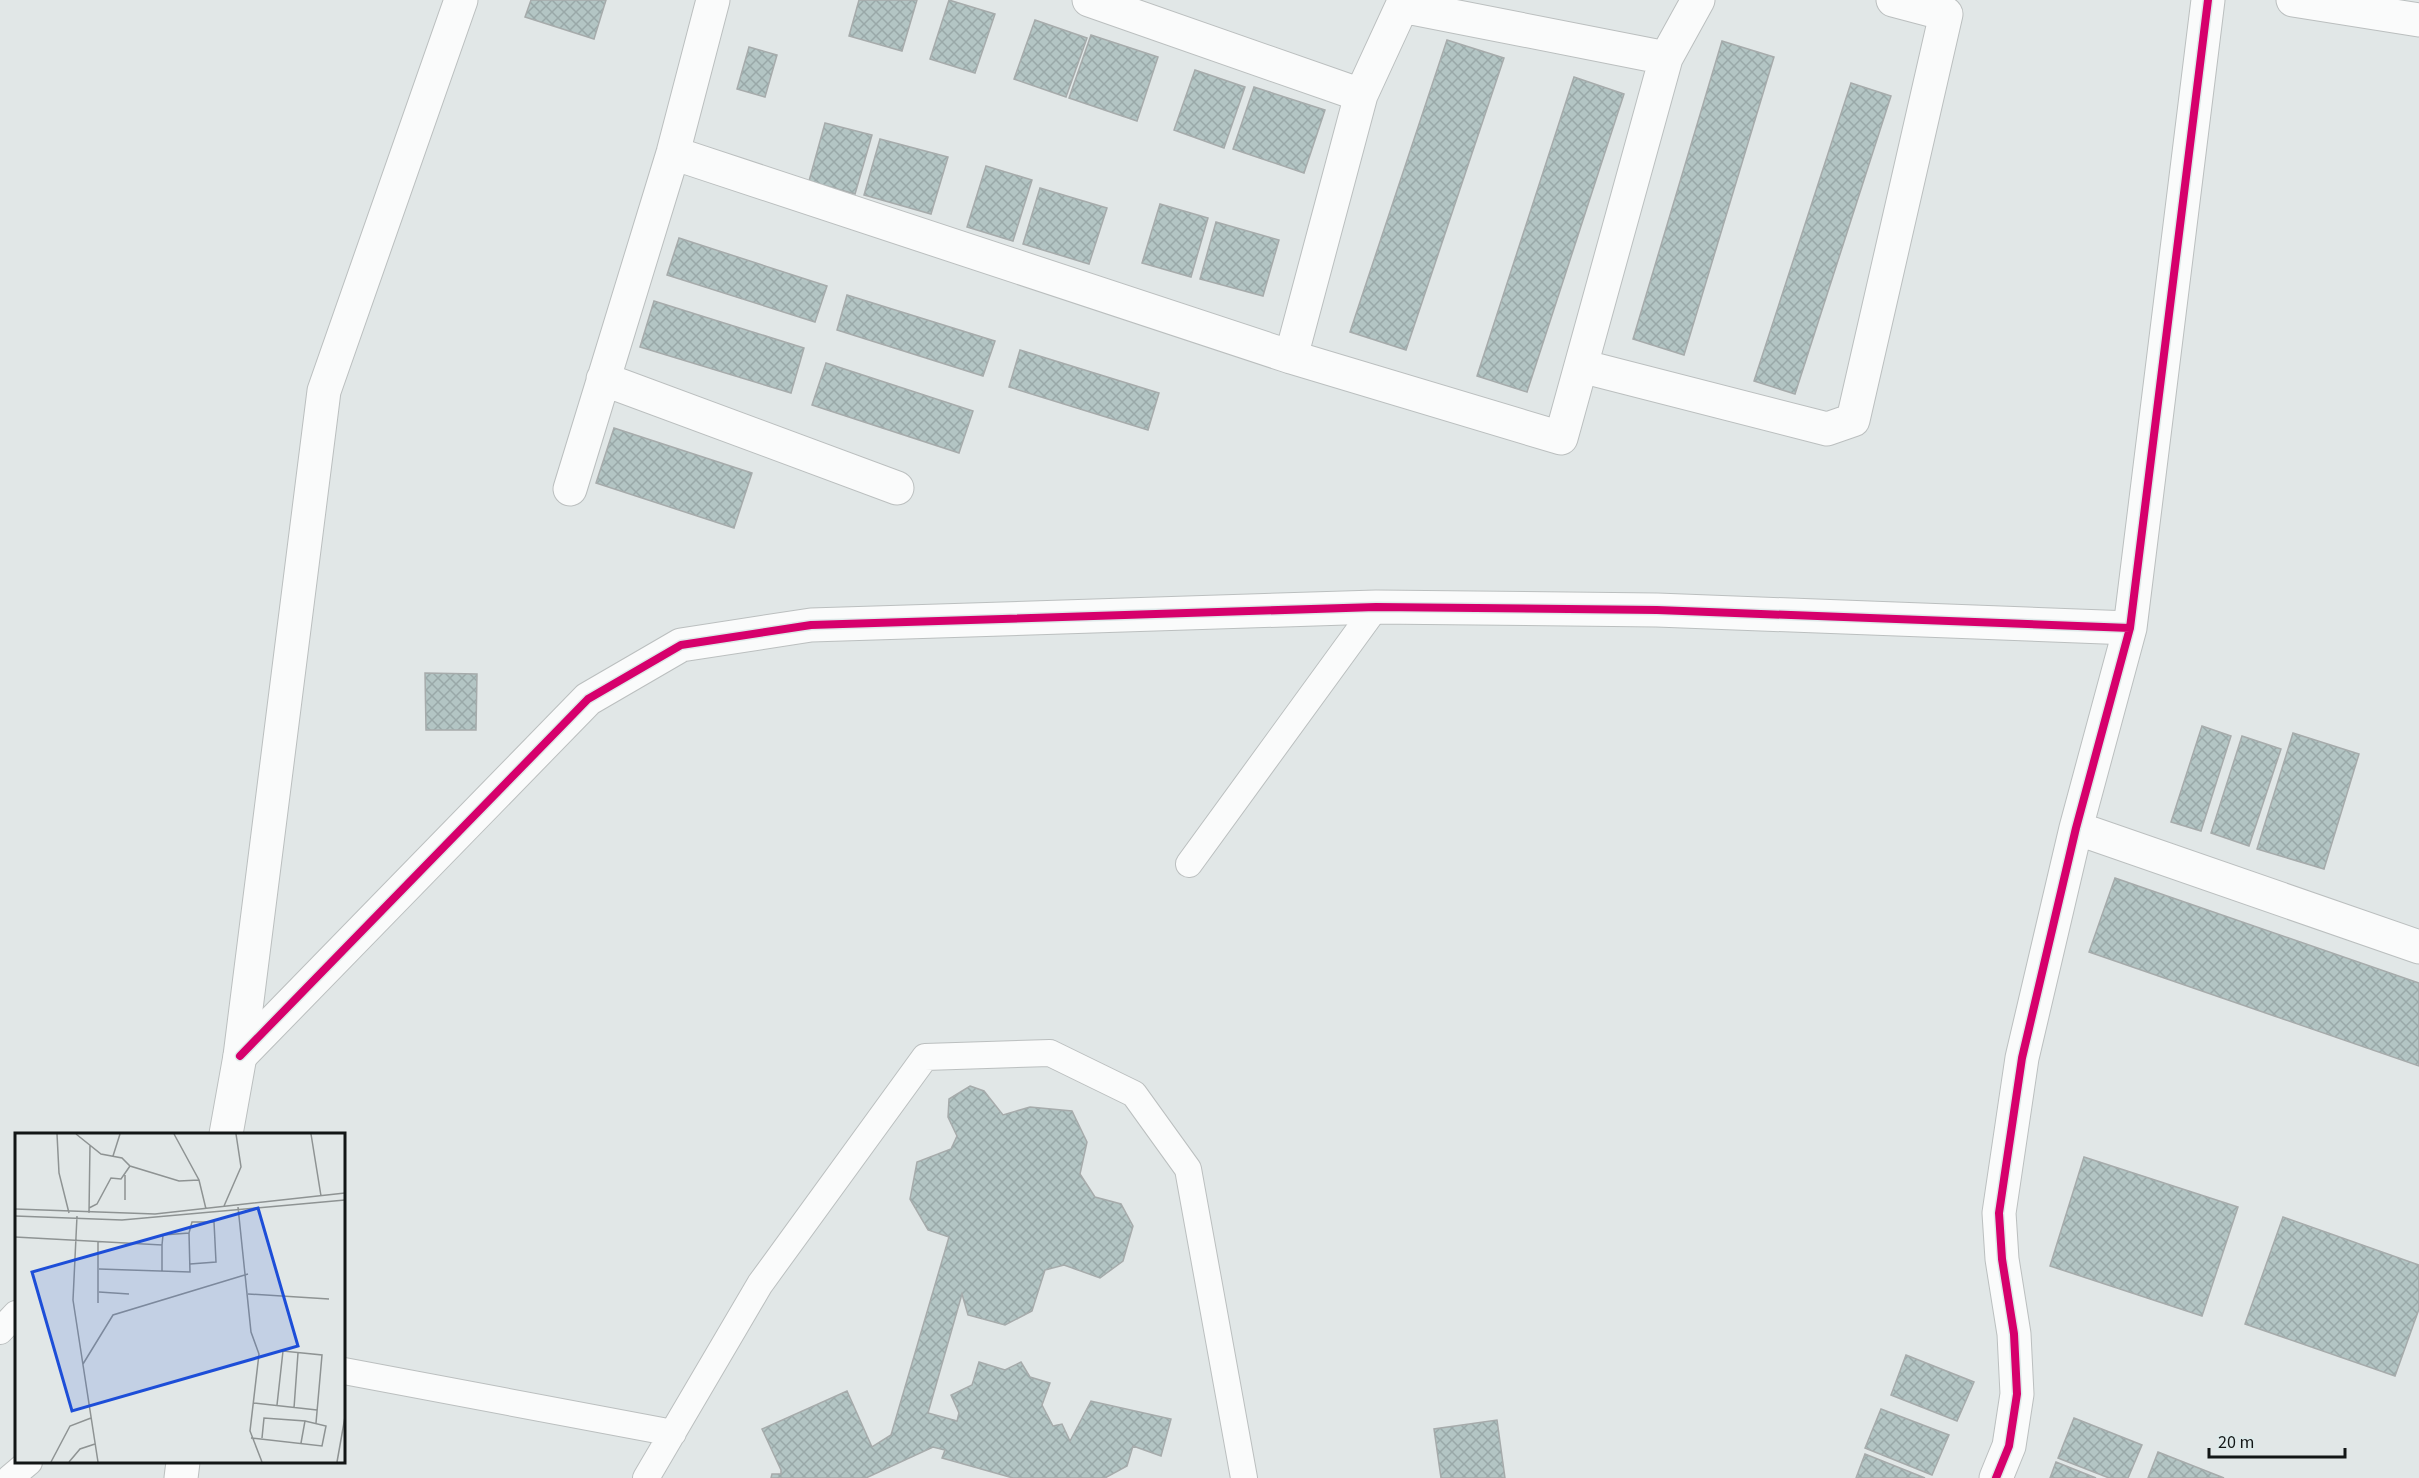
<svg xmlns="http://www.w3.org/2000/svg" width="2419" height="1478" font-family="'Source Sans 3',sans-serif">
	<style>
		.building { fill: url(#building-cross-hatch); stroke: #a6abab; stroke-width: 1.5 }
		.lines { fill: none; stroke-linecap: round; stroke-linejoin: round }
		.lane-casing { stroke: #bbbfbf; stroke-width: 28 }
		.street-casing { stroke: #bbbfbf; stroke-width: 35 }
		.secondary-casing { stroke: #bbbfbf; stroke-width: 35 }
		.primary-casing { stroke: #bbbfbf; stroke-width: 35 }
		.lane { stroke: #fafbfb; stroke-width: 26 }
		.street { stroke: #fafbfb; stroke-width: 33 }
		.secondary { stroke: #fafbfb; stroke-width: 33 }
		.primary { stroke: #fafbfb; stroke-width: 33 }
		.cycleway-casing { stroke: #deeaea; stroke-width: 11 }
		.cycleway { stroke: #d6006c; stroke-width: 8 }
		.inset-road { fill: none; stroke: #8e9393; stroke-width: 1.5 }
		.view { fill: #1d4ed8; fill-opacity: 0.15; stroke: #1d4ed8; stroke-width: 3 }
		.inset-edge { fill: none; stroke: #121616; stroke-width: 3 }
	</style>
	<defs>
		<pattern id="building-cross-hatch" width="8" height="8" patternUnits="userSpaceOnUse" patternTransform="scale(1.5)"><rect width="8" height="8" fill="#b3c5c4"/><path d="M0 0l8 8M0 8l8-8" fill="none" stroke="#99a8a8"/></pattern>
	</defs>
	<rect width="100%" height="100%" fill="#e1e7e7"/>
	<path class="building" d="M531,0H606L594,39L525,17Z
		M859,0H917L902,51L849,36Z
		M949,0L995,14L975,73L930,59Z
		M1035,20L1087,38L1066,97L1014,79Z
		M1091,35L1158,57L1137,121L1069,98Z
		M1447,40L1504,58L1406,350L1350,332Z
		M1722,41L1774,57L1684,355L1633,339Z
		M749,47L777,55L765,97L737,89Z
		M1195,70L1245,87L1224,148L1174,130Z
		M1574,77L1624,94L1527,392L1477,376Z
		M1851,83L1891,96L1795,394L1754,381Z
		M1254,87L1325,110L1304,173L1233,149Z
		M825,123L872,135L855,194L809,181Z
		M880,139L948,157L931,214L864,195Z
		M986,166L1032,180L1013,241L967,227Z
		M1040,188L1107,208L1089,264L1023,244Z
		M1160,204L1208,218L1191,277L1142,263Z
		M1216,222L1279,240L1263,296L1200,279Z
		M679,238L827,286L815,322L667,275Z
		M847,295L995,341L983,376L837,330Z
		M654,301L804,348L791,393L640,347Z
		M1020,350L1159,393L1148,430L1009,387Z
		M826,363L973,411L959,453L812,405Z
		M614,428L752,473L734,528L596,483Z
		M425,673L477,674L476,730H426Z
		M2202,726L2231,736L2201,831L2171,822Z
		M2293,733L2359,754L2324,869L2257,849Z
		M2242,736L2281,749L2249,846L2211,833Z
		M2115,878L2419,983V1066L2089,952Z
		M970,1086L984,1091L1003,1115L1030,1107L1072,1111L1087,1142L1080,1174L1095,1197L1121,1204L1133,1226L1123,1261L1100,1278L1064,1265L1045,1270L1032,1311L1005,1325L968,1315L962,1294L928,1413L957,1421L959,1413L951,1395L972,1385L979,1362L1005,1370L1021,1362L1030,1377L1050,1383L1042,1405L1053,1426L1062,1424L1070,1441L1091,1401L1171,1419L1161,1456L1133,1446L1127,1466L1105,1478H1013L942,1458L945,1450L933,1447L866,1478H771L772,1474H781V1470L762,1429L847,1391L872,1447L891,1435L949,1237L928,1230L910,1199L917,1162L951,1149L957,1136L948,1117L949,1099Z
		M2084,1157L2238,1207L2202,1316L2050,1266Z
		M2283,1217L2419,1265V1309L2395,1376L2245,1324Z
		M1906,1355L1974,1382L1957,1421L1891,1395Z
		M1881,1409L1949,1435L1932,1475L1865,1448Z
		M2074,1418L2142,1445L2128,1478H2109L2058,1458Z
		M1497,1420L1505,1478H1441L1434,1429Z
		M2158,1452L2224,1478H2148Z
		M1865,1454L1925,1478H1856Z
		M2056,1462L2096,1478H2050Z"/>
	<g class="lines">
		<defs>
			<path id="lane" d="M1189,864L1376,607
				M0,1331L16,1314
				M344,1371L673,1433
				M10,1478L29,1462
				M646,1478L760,1284L925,1057L1050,1053L1134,1094L1188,1169L1244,1478"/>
			<path id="street" d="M1089,0L1361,95L1402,6L1666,58L1698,0
				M673,153L1291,357L1561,438L1666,58
				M1291,357L1361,95
				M1581,366L1827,429L1853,420L1946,14L1893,0
				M603,379L897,488
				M570,489L673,153L713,0
				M2076,828L2419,947
				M240,1056L588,699L681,645L811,625L1376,607L1657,610L2130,628
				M1996,1478L2009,1446L2017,1394L2014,1334L2002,1259L1999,1213L2022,1058L2076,828L2130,628L2208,0"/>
			<path id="secondary" d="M226,1134L240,1056L324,391L461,0
				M181,1478L183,1462"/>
			<path id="primary" d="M2293,0L2419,20"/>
		</defs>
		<use href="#lane" class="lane-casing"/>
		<use href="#street" class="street-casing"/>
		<use href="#secondary" class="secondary-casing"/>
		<use href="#primary" class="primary-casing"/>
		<use href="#lane" class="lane"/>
		<use href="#street" class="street"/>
		<use href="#secondary" class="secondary"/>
		<use href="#primary" class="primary"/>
		<defs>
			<path id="cycleway" d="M240,1056L588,699L681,645L811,625L1376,607L1657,610L2130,628
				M1996,1478L2009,1446L2017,1394L2014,1334L2002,1259L1999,1213L2022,1058L2076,828L2130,628L2208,0"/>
		</defs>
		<use href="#cycleway" class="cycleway-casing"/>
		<use href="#cycleway" class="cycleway"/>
	</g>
	<g transform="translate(15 1133)">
		<rect width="330" height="330" fill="#e1e7e7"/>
		<path class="inset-road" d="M42,1L44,40L54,80M61,1L86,21L107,25L115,33L164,48L184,47M159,1L184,47L191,76M296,1L306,63M98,23L105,1M110,67V42M209,73L226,34L221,1M223,74L236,199L244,221L235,298L247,329M74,75L82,71L96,45L106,46L115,33M0,76L140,81L330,60M74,80L75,12M0,83L107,87L330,67M62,83L58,167L83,329M0,104L147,112L148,102L174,100L177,89H199L201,129L175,131M83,108V170M147,112V138M84,136L175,139L174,100M84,159L114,161M233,161L314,166M68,231L98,182L233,141M238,270L302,277M262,272L268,218L307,222L301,290M279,275L283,220M236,305L307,313L311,293L290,288M247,305L249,285L290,288L286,310M36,329L55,293L76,285M54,329L65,316L80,311M322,329L330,284"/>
		<path class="view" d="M243,75L283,213L57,278L17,139Z"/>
		<rect width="330" height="330" class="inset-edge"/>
	</g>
	<path d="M2209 1448v9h136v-9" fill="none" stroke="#121616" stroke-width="3"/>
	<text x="2218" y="1448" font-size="18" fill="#121616" stroke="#deeaea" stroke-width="4.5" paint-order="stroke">20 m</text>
</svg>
